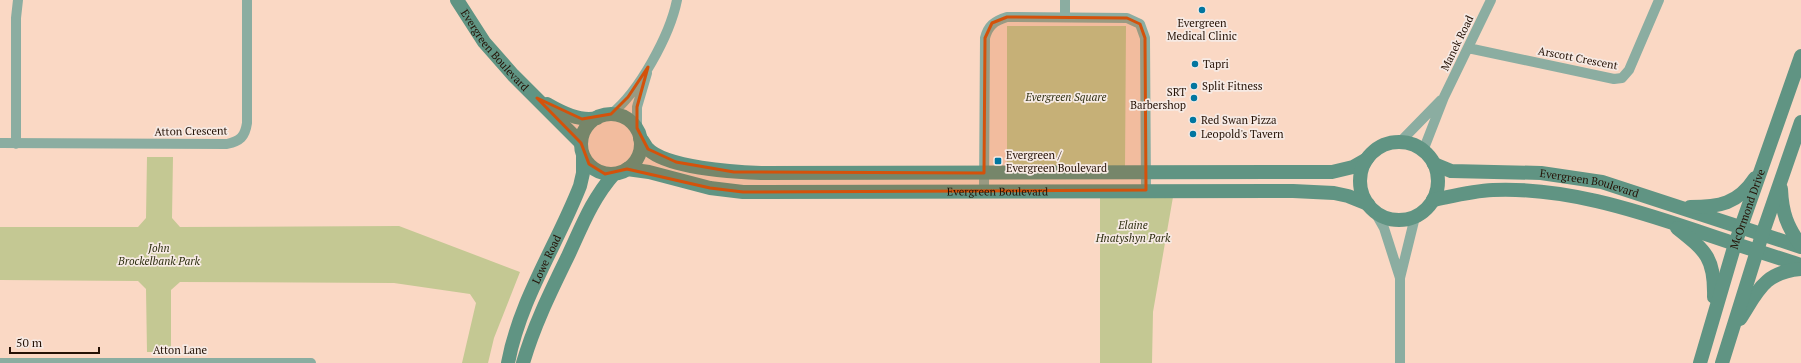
<svg xmlns="http://www.w3.org/2000/svg" width="1801" height="363" font-family="'PT Serif',serif">
	<style>
		.green { fill: #c4c893 }
		.lines { fill: none; stroke-linecap: round; stroke-linejoin: round }
		.street { stroke: #8bada1; stroke-width: 10 }
		.secondary { stroke: #609483; stroke-width: 14 }
		.marked { fill: #d4520b; fill-opacity: 0.2; stroke: #d4520b; stroke-width: 3; stroke-linejoin: round }
		.poi-dot { fill: #0176a0; stroke: #f6eae4; stroke-width: 1.5 }
		.labels { text-anchor: middle; stroke-width: 3.5; stroke-linejoin: round; paint-order: stroke }
		.poi-label { font-size: 11px; fill: #241105; stroke: #f6eae4; text-anchor: start }
		.street-label { font-size: 11px; fill: #241105; stroke: #f6eae4 }
		.park-label { font-size: 11px; font-style: italic; fill: #2e2f11; stroke: #f6eae4 }
	</style>
	<rect width="100%" height="100%" fill="#fad8c4"/>
	<path class="green" d="M1007,26H1126L1125,168L1007,167Z
		M147,157H173L172,218L180,227L399,226L520,272L494,338L488,363H462L476,303L470,294L394,283L180,282L171,290V352H147L146,289L138,281L0,280V227H138L146,218Z
		M1173,197L1153,312L1152,363H1100V198Z"/>
	<g class="lines">
		<path class="street" d="M1065,17V0
			M1468,48L1614,79L1622,78L1629,70L1659,0
			M611,114C639,92 670,35 677,0
			M637,128V107L647,73
			M1400,142L1441,100
			M0,143L227,144C240,141 245,137 247,123V0
			M16,144V18L18,0
			M1423,151L1444,97L1491,0
			M984,191L985,38C988,26 994,21 1007,17L1127,18L1140,24L1145,38L1146,190
			M1375,212L1384,228L1400,278
			M0,363H311
			M1400,363V278L1415,217"/>
		<g class="secondary">
			<path id="s1" d="M457,0L484,42L513,75L581,143"/>
			<path d="M547,104C561,112 580,122 597,118"/>
			<circle cx="611" cy="144" r="30"/>
			<path d="M640,138C643,141 645,145 647,148C665,168 736,172 761,173L1332,172L1353,167L1367,159"/>
			<circle cx="1399" cy="181" r="39"/>
			<path id="s2" d="M1434,164L1451,171L1541,173L1602,182L1801,247"/>
			<path id="s3" d="M627,169L649,172L710,188L743,192L1293,191L1334,193L1348,196L1368,204"/>
			<path d="M1781,189C1782,213 1787,226 1801,246"/>
			<path d="M1433,200C1453,196 1472,191 1493,190C1563,187 1632,209 1697,231C1732,243 1766,254 1801,265"/>
			<path d="M1690,207C1719,207 1738,204 1755,178"/>
			<path d="M1677,228C1706,251 1715,258 1714,297"/>
			<path d="M1740,319C1758,291 1764,272 1801,269"/>
			<path id="s4" d="M508,363C520,299 557,245 580,186L583,173V157"/>
			<path d="M523,363C534,325 551,291 568,256C582,226 592,199 614,174"/>
			<path id="s5" d="M1700,363L1735,244L1801,56"/>
			<path d="M1722,363L1762,235L1801,122"/>
		</g>
	</g>
	<path class="marked" d="M1007,17L1127,18L1140,24L1145,38L1146,190L743,192L710,188L627,169L605,174L589,164L581,143L537,98L582,119L611,114L628,97L648,67L637,107V128L648,149L676,162L734,172L984,173L985,38L992,23Z"/>
	<g class="poi-dot">
		<circle cx="1202" cy="10" r="4"/>
		<circle cx="1195" cy="64" r="4"/>
		<circle cx="1194" cy="86" r="4"/>
		<circle cx="1194" cy="98" r="4"/>
		<circle cx="1193" cy="120" r="4"/>
		<circle cx="1193" cy="134" r="4"/>
		<rect x="994" y="157" width="8" height="8" rx="2"/>
	</g>
	<g class="labels">
		<g class="poi-label">
			<text x="1202" y="27" text-anchor="middle">Evergreen<tspan x="1202" dy="13">Medical Clinic</tspan></text>
			<text x="1203" y="68">Tapri</text>
			<text x="1202" y="90">Split Fitness</text>
			<text x="1186" y="96" text-anchor="end">SRT<tspan x="1186" dy="13">Barbershop</tspan></text>
			<text x="1201" y="124">Red Swan Pizza</text>
			<text x="1201" y="138">Leopold's Tavern</text>
			<text x="1006" y="159">Evergreen /<tspan x="1006" dy="13">Evergreen Boulevard</tspan></text>
		</g>
		<g class="street-label">
			<text transform="translate(1457 43) rotate(-64)" y="4">Manek Road</text>
			<text dy="4" stroke="none"><textPath href="#s1" startOffset="63">Evergreen Boulevard</textPath></text>
			<text transform="translate(1578 58) rotate(11)" y="4">Arscott Crescent</text>
			<text transform="translate(191 131) rotate(-1)" y="4">Atton Crescent</text>
			<text dy="4" stroke="none"><textPath href="#s2" startOffset="158">Evergreen Boulevard</textPath></text>
			<text dy="4" stroke="none"><textPath href="#s3" startOffset="373">Evergreen Boulevard</textPath></text>
			<text dy="4" stroke="none"><textPath href="#s5" startOffset="161">McOrmond Drive</textPath></text>
			<text dy="4" stroke="none"><textPath href="#s4" startOffset="111">Lowe Road</textPath></text>
			<text x="180" y="354">Atton Lane</text>
		</g>
		<g class="park-label">
			<text x="1066" y="101">Evergreen Square</text>
			<text x="1133" y="229">Elaine<tspan x="1133" dy="13">Hnatyshyn Park</tspan></text>
			<text x="159" y="252">John<tspan x="159" dy="13">Brockelbank Park</tspan></text>
		</g>
	</g>
	<path d="M10 347v6h89v-6" fill="none" stroke="#241105" stroke-width="2"/>
	<text x="16" y="347" font-size="12" fill="#241105" stroke="#f6eae4" stroke-width="3" paint-order="stroke">50 m</text>
</svg>
